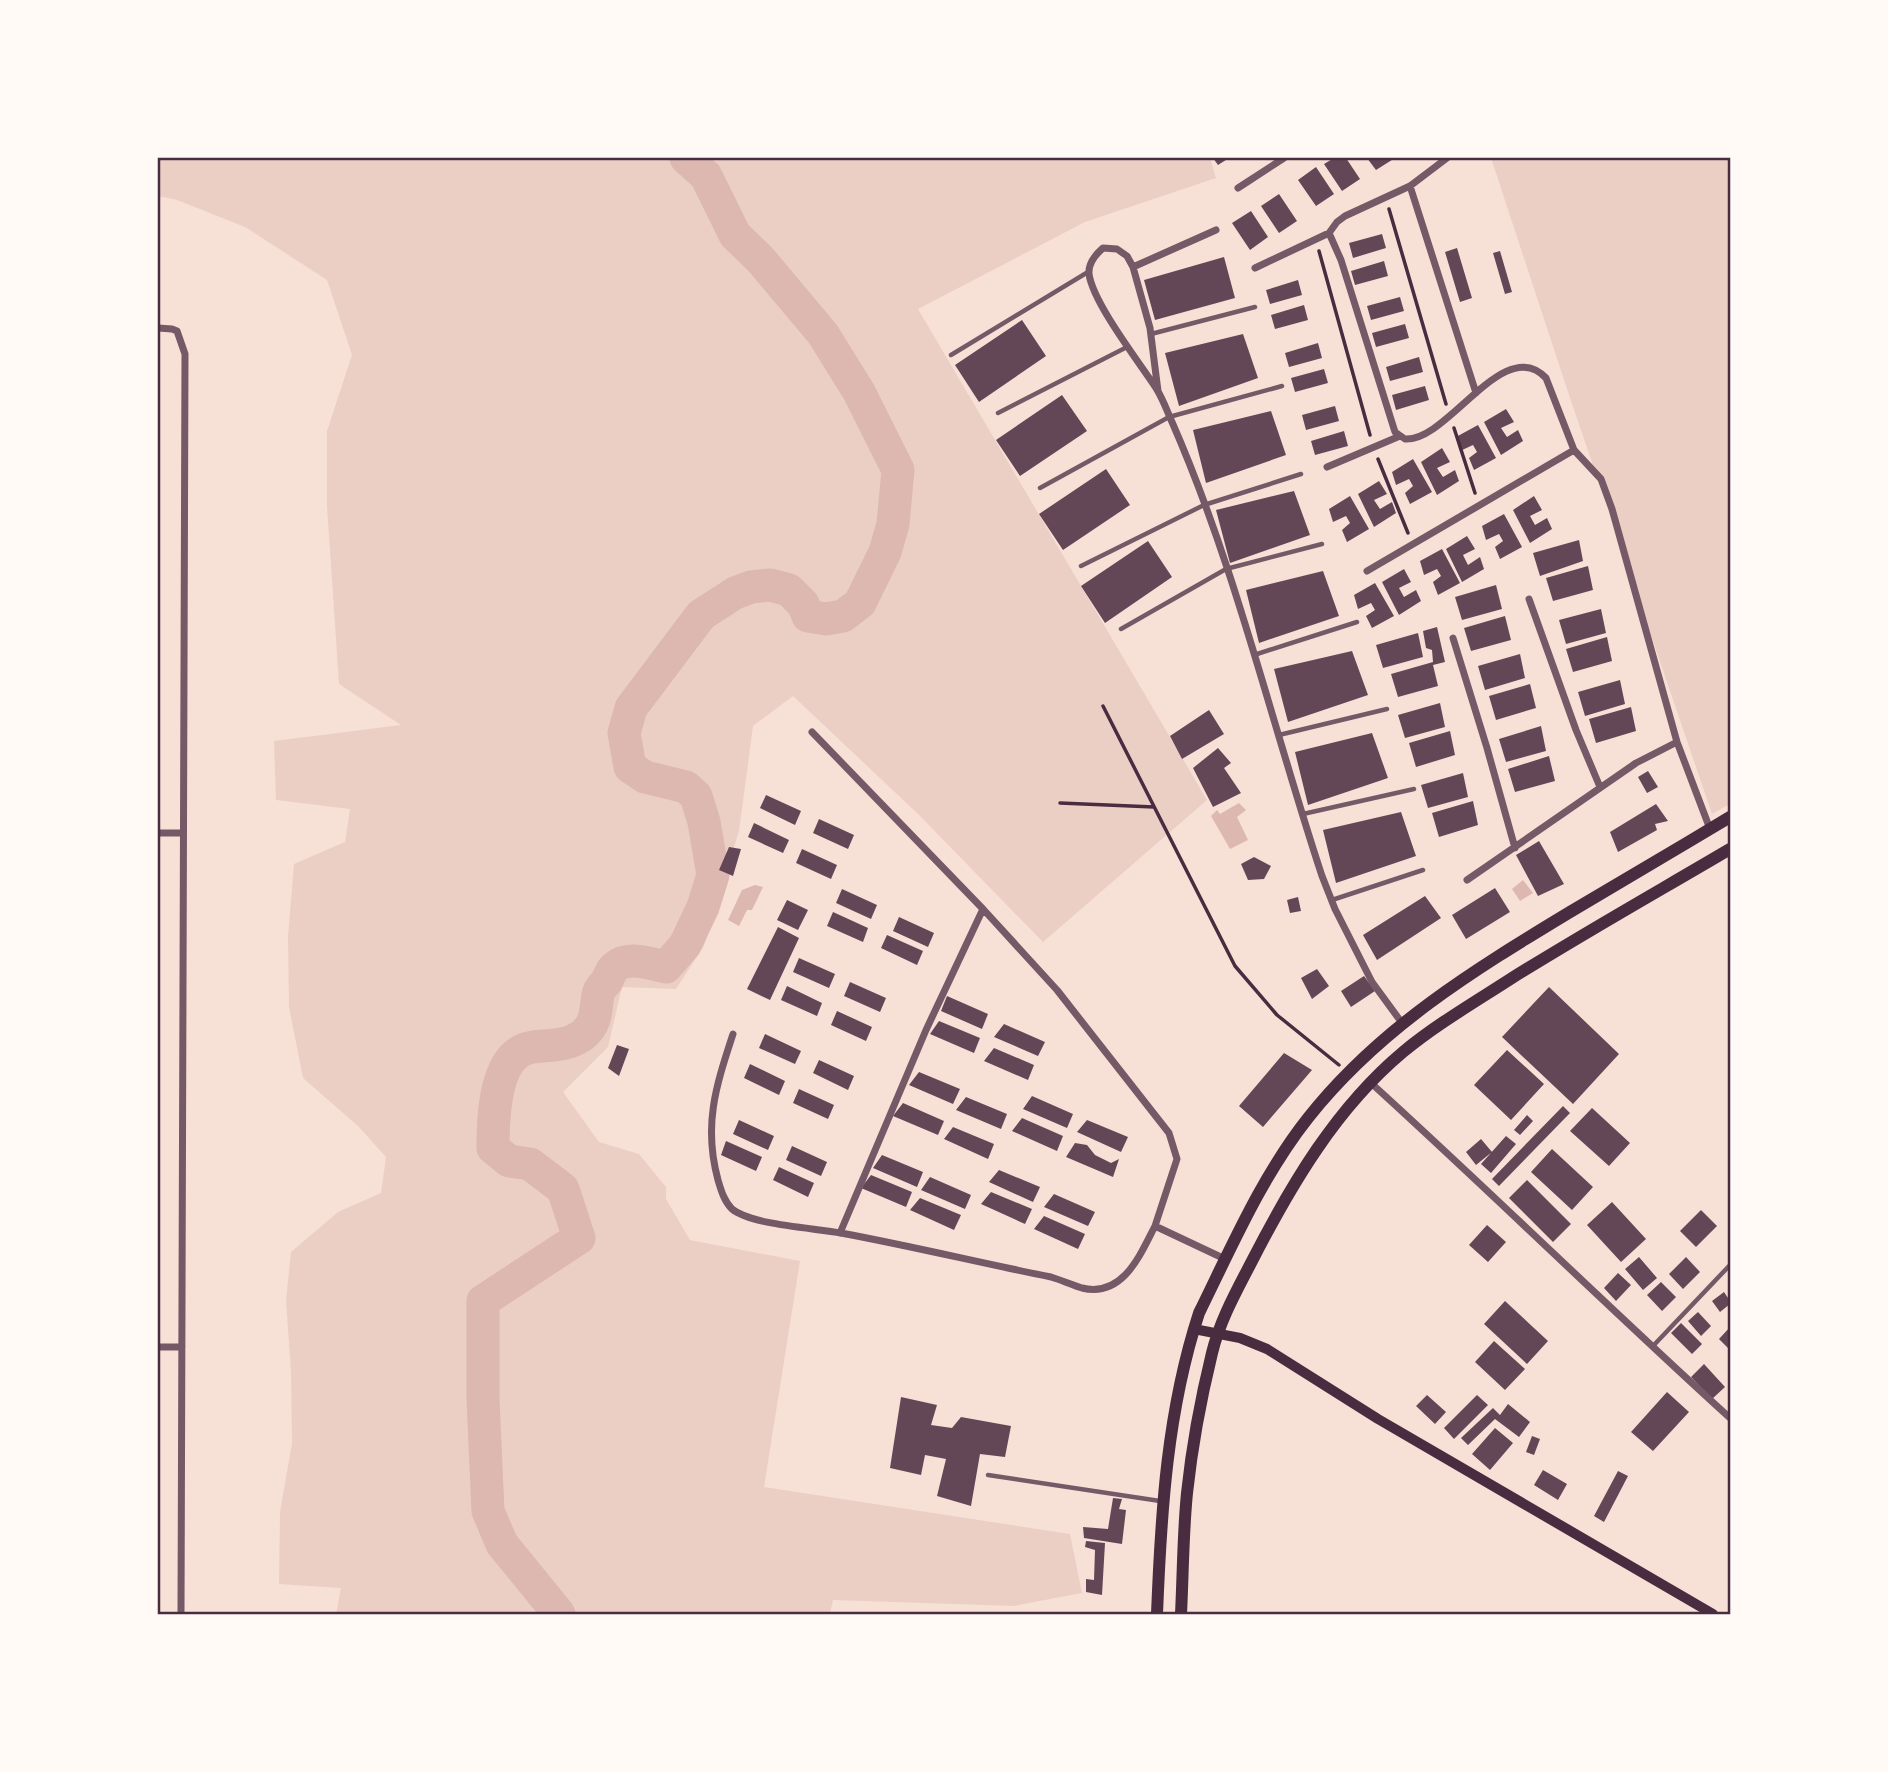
<svg xmlns="http://www.w3.org/2000/svg" width="1888" height="1772" font-family="'Roboto Condensed',sans-serif">
	<style>
		.green { fill: #ebcfc5 }
		.water { fill: #dcb8b0 }
		.lines { fill: none; stroke-linecap: round; stroke-linejoin: round }
		.stream { stroke: #dcb8b0; stroke-width: 5 }
		.river { stroke: #dcb8b0; stroke-width: 33 }
		.building { fill: #644757 }
		.path { stroke: #4a2c40; stroke-width: 3.5 }
		.service { stroke: #755966; stroke-width: 4.5 }
		.minor { stroke: #755966; stroke-width: 7 }
		.secondary { stroke: #4a2c40; stroke-width: 10 }
		.primary { stroke: #4a2c40; stroke-width: 12 }
		.neatline { fill: none; stroke: #4a2c40; stroke-width: 2.5 }
	</style>
	<rect width="100%" height="100%" fill="#f7e1d7"/>
	<path class="green" d="M158,158H1210L1216,178L1085,222L918,309L1207,800L1043,942L918,814L793,696L753,726L739,831L704,946L676,989L622,987L608,1047L563,1092L599,1142L639,1154L666,1187V1199L690,1240L800,1261L764,1487L1070,1534L1082,1593L1014,1606L833,1600L830,1614H336L341,1588L279,1584L280,1512L292,1443L291,1371L286,1300L291,1252L338,1212L381,1193L386,1157L358,1126L303,1078L289,1007L288,937L294,864L345,842L350,809L276,800L274,741L401,725L339,684L327,506V431L352,355L327,280L245,227L177,200L158,196Z
		M1491,158H1730V804L1712,814L1570,398Z"/>
	<path class="water" d="M1239,803L1246,810L1237,817L1248,840L1230,849L1211,816L1217,810L1220,814Z
		M1523,880L1533,893L1520,901L1512,889Z
		M755,885L763,887L752,910H747L739,926L728,920L742,890Z"/>
	<g class="lines">
		<path class="stream" d="M706,176L710,158"/>
		<path class="river" d="M559,1614L502,1544L488,1511L483,1399V1301L579,1238L563,1189L530,1164L509,1161L493,1148C493,1118 494,1052 533,1047C550,1045 570,1046 584,1034C598,1021 595,1010 598,995C599,988 603,986 607,981C609,977 611,970 615,967C628,955 651,964 666,967L685,945L703,907L713,875L704,822L696,796L686,787L645,777L630,767L624,733L631,708L701,615L735,593L751,587L770,585L789,590L803,604L808,616L826,619L843,616L860,603L885,552L893,524L898,470L859,392L823,334L760,259L735,235L706,176L686,158"/>
	</g>
	<path class="building" d="M1213,158H1229L1218,165Z
		M1334,158H1346L1360,179L1342,191L1324,164Z
		M1367,158H1395L1376,170Z
		M1316,167L1334,194L1316,206L1298,180Z
		M1279,194L1297,221L1279,233L1261,206Z
		M1251,211L1268,237L1250,250L1232,223Z
		M1382,234L1386,248L1353,258L1349,243Z
		M1457,248L1472,298L1460,302L1445,252Z
		M1500,251L1512,292L1505,294L1493,253Z
		M1224,257L1235,298L1155,320L1144,280Z
		M1384,261L1388,276L1355,285L1351,271Z
		M1298,280L1302,295L1270,304L1266,290Z
		M1400,297L1404,311L1371,320L1367,306Z
		M1304,305L1308,320L1275,329L1271,315Z
		M1022,320L1046,356L979,402L955,365Z
		M1405,324L1409,338L1376,347L1372,333Z
		M1243,334L1258,378L1179,406L1165,353Z
		M1318,343L1322,358L1289,367L1285,353Z
		M1419,357L1423,372L1390,381L1386,367Z
		M1324,369L1328,383L1295,392L1291,378Z
		M1425,386L1429,400L1396,410L1392,395Z
		M1062,395L1087,431L1020,476L996,440Z
		M1335,406L1339,421L1306,430L1302,415Z
		M1506,409L1514,422L1501,428L1507,437L1518,430L1523,441L1501,455L1484,422Z
		M1271,411L1286,455L1206,483L1193,430Z
		M1478,425L1496,458L1474,470L1469,458L1477,452L1473,445L1460,451L1456,437Z
		M1344,431L1348,446L1315,455L1311,441Z
		M1442,448L1450,462L1437,468L1443,477L1455,470L1459,481L1437,495L1421,462Z
		M1413,459L1432,492L1410,504L1405,493L1413,486L1409,479L1396,485L1392,472Z
		M1106,469L1130,505L1063,550L1039,514Z
		M1379,481L1387,494L1374,500L1380,509L1392,502L1396,513L1374,527L1358,494Z
		M1294,491L1310,535L1230,563L1216,510Z
		M1350,496L1369,529L1347,542L1342,530L1350,523L1346,516L1333,522L1329,509Z
		M1534,496L1542,510L1530,516L1535,525L1547,518L1552,529L1530,543L1513,510Z
		M1504,514L1522,547L1500,559L1495,547L1503,541L1499,534L1486,540L1482,526Z
		M1467,536L1475,549L1463,555L1468,565L1480,557L1484,569L1462,582L1446,549Z
		M1579,540L1583,561L1540,576L1533,553Z
		M1148,541L1172,577L1105,623L1081,586Z
		M1442,549L1460,583L1438,595L1433,582L1441,576L1437,569L1424,575L1420,561Z
		M1588,566L1593,590L1553,601L1546,578Z
		M1404,569L1411,582L1399,588L1404,597L1416,590L1421,601L1399,615L1382,582Z
		M1323,571L1339,616L1259,643L1246,590Z
		M1375,583L1394,616L1372,628L1366,616L1375,610L1371,603L1358,609L1354,595Z
		M1496,585L1502,609L1462,620L1455,597Z
		M1601,609L1606,633L1566,644L1559,620Z
		M1505,616L1511,640L1471,651L1464,628Z
		M1437,627L1445,662L1433,665L1438,686L1398,697L1391,674L1433,662L1432,650L1426,648L1423,631Z
		M1418,633L1423,657L1383,668L1376,645Z
		M1607,637L1612,661L1573,672L1566,649Z
		M1352,651L1368,695L1288,722L1274,669Z
		M1520,654L1525,678L1485,690L1478,666Z
		M1620,680L1625,704L1585,716L1578,692Z
		M1530,684L1536,708L1496,720L1489,696Z
		M1440,703L1445,727L1405,738L1398,715Z
		M1631,707L1636,731L1596,743L1589,719Z
		M1209,710L1224,734L1182,759L1170,736Z
		M1541,726L1546,751L1506,762L1499,739Z
		M1450,731L1455,755L1416,767L1409,743Z
		M1372,733L1388,778L1308,805L1295,752Z
		M1218,748L1231,763L1224,768L1241,793L1213,807L1193,768Z
		M1549,756L1555,781L1515,792L1508,769Z
		M1648,771L1658,787L1647,793L1638,777Z
		M1463,773L1468,797L1428,808L1421,785Z
		M766,795L801,811L795,825L760,808Z
		M1473,801L1478,825L1439,837L1432,813Z
		M1656,804L1668,821L1655,824L1657,830L1618,852L1610,832Z
		M1401,812L1416,856L1336,883L1323,830Z
		M819,819L854,835L848,849L813,833Z
		M754,823L789,840L783,853L748,837Z
		M1539,841L1564,884L1538,896L1516,855Z
		M729,847L741,849L733,876L719,870Z
		M802,849L837,865L831,879L796,863Z
		M1254,857L1271,866L1264,879L1248,880L1241,864Z
		M1495,888L1510,912L1466,939L1452,915Z
		M842,889L877,905L871,919L836,903Z
		M1425,896L1441,918L1377,960L1363,935Z
		M1298,897L1301,911L1290,913L1287,900Z
		M787,900L808,910L798,930L777,920Z
		M833,912L868,928L863,942L827,926Z
		M899,917L934,933L928,947L893,931Z
		M778,927L799,938L770,1000L747,989Z
		M887,935L923,951L917,965L881,948Z
		M799,958L835,974L829,988L793,972Z
		M1317,969L1329,986L1312,999L1301,978Z
		M1364,976L1375,991L1351,1007L1341,991Z
		M850,982L886,998L880,1012L844,996Z
		M787,986L822,1003L817,1016L781,1000Z
		M1549,987L1619,1054L1573,1104L1502,1037Z
		M947,996L988,1014L982,1029L941,1011Z
		M837,1011L872,1027L866,1041L831,1025Z
		M939,1021L980,1038L974,1053L930,1034Z
		M1004,1024L1045,1042L1038,1056L994,1037Z
		M765,1034L801,1051L795,1064L759,1048Z
		M617,1045L629,1049L619,1076L608,1068Z
		M994,1048L1034,1065L1028,1080L984,1061Z
		M1507,1050L1544,1084L1511,1120L1474,1085Z
		M1284,1053L1312,1070L1263,1127L1239,1106Z
		M819,1060L854,1076L848,1090L813,1073Z
		M750,1064L785,1081L779,1095L744,1078Z
		M919,1072L960,1089L953,1104L909,1085Z
		M799,1089L834,1105L828,1119L793,1103Z
		M1032,1096L1073,1114L1067,1128L1023,1109Z
		M966,1097L1007,1114L1001,1129L956,1110Z
		M903,1103L944,1121L938,1135L893,1116Z
		M1563,1106L1570,1113L1499,1186L1492,1179Z
		M1592,1108L1630,1143L1609,1166L1570,1131Z
		M1527,1115L1533,1121L1520,1135L1514,1130Z
		M1022,1118L1063,1136L1057,1151L1012,1131Z
		M739,1120L774,1136L768,1150L733,1134Z
		M1087,1120L1128,1137L1121,1152L1077,1132Z
		M953,1127L994,1144L988,1159L944,1139Z
		M1506,1136L1516,1144L1491,1173L1481,1164Z
		M1481,1139L1492,1152L1476,1165L1466,1152Z
		M726,1141L762,1157L756,1171L721,1155Z
		M1075,1143L1087,1145L1095,1155L1111,1163L1119,1159L1113,1177L1066,1157Z
		M792,1146L827,1162L821,1176L786,1160Z
		M1552,1149L1593,1187L1572,1210L1531,1172Z
		M882,1155L923,1172L917,1187L873,1168Z
		M779,1167L814,1183L808,1197L773,1180Z
		M999,1170L1040,1187L1033,1202L989,1182Z
		M871,1175L912,1192L906,1207L861,1188Z
		M930,1177L971,1195L965,1209L921,1190Z
		M1527,1180L1571,1224L1553,1242L1509,1198Z
		M991,1192L1032,1209L1025,1224L981,1204Z
		M1054,1194L1095,1212L1088,1226L1044,1207Z
		M920,1198L961,1215L954,1230L910,1210Z
		M1612,1202L1646,1239L1621,1262L1587,1225Z
		M1701,1210L1717,1226L1696,1247L1680,1231Z
		M1044,1216L1085,1234L1078,1249L1034,1229Z
		M1487,1225L1506,1242L1488,1262L1469,1245Z
		M1639,1257L1657,1278L1643,1290L1625,1269Z
		M1686,1257L1700,1272L1683,1289L1669,1274Z
		M1618,1273L1631,1285L1616,1301L1604,1288Z
		M1661,1282L1676,1297L1662,1311L1647,1295Z
		M1724,1292L1730,1301V1304L1720,1312L1712,1301Z
		M1505,1301L1548,1341L1527,1364L1484,1324Z
		M1698,1312L1711,1326L1701,1336L1688,1321Z
		M1681,1323L1702,1344L1692,1354L1671,1333Z
		M1730,1327V1350L1719,1339Z
		M1494,1341L1525,1369L1505,1390L1475,1362Z
		M1704,1364L1725,1387L1712,1399L1691,1377Z
		M1667,1392L1689,1412L1653,1451L1631,1432Z
		M1427,1395L1446,1412L1435,1424L1416,1406Z
		M1477,1395L1488,1405L1454,1439L1444,1428Z
		M901,1397L937,1405L931,1425L952,1428L961,1417L1011,1426L1005,1457L980,1454L971,1506L937,1496L946,1459L925,1455L921,1475L890,1468Z
		M1508,1404L1530,1422L1519,1437L1495,1419L1468,1445L1461,1438L1493,1408L1500,1415Z
		M1495,1428L1513,1443L1490,1470L1472,1454Z
		M1532,1436L1540,1439L1534,1455L1526,1452Z
		M1543,1470L1567,1484L1558,1500L1534,1485Z
		M1618,1471L1628,1476L1604,1522L1594,1516Z
		M1113,1498L1122,1499L1119,1509L1126,1510L1122,1544L1084,1538L1083,1527L1108,1529Z
		M1086,1541L1105,1543L1102,1595L1086,1592V1579L1094,1580L1095,1550L1085,1547Z"/>
	<g class="lines">
		<path class="path" d="M1389,209L1446,404
			M1319,251L1370,435
			M1454,428L1475,493
			M1378,459L1408,533
			M1103,706L1235,966L1277,1015L1339,1065
			M1060,803L1154,807"/>
		<path class="service" d="M1151,334L1255,307
			M951,355L1088,272
			M998,413L1127,347
			M1040,488L1169,417L1282,386
			M1081,566L1204,505L1301,474
			M1121,629L1226,569L1322,544
			M1254,655L1357,622
			M1279,735L1387,709
			M1303,814L1414,789
			M1332,900L1423,870
			M1653,1346L1730,1265
			M988,1475L1160,1501"/>
		<path class="minor" d="M1410,186L1476,393
			M1238,188L1284,158
			M1133,267L1216,230
			M1255,268L1329,233
			M158,328L172,329L177,331L185,354L181,1614
			M1158,391L1150,328L1133,267L1127,256L1117,249L1103,248C1095,255 1088,263 1089,274C1093,303 1139,362 1156,388C1163,399 1167,411 1172,422C1236,568 1272,725 1322,876L1335,909L1372,982L1402,1023
			M1574,450L1601,479L1612,509L1677,742L1710,829
			M1327,467L1400,436
			M1367,571L1574,450L1546,378C1504,333 1448,442 1405,439L1395,432L1341,260L1329,233L1337,222L1345,216L1410,186L1447,158
			M1529,599L1576,730L1600,787
			M1453,638L1487,748L1515,848
			M812,732L983,909L1057,990L1169,1133L1177,1159L1155,1226
			M158,833H182
			M1467,880L1636,763L1677,742
			M733,1034C716,1086 703,1125 718,1180C721,1190 724,1201 732,1209C751,1225 815,1228 841,1233C911,1246 981,1263 1051,1277C1061,1280 1072,1285 1082,1288C1123,1298 1140,1255 1155,1226L1225,1259
			M1371,1083C1492,1193 1609,1308 1730,1418
			M840,1233L926,1030L983,909
			M158,1347H182"/>
		<path class="secondary" d="M1194,1329L1240,1338L1267,1349L1378,1419L1713,1614"/>
		<path class="primary" d="M1157,1614C1161,1512 1167,1411 1199,1313C1232,1246 1262,1176 1308,1118C1379,1028 1474,970 1570,912C1624,880 1677,849 1730,817
			M1181,1614C1183,1574 1183,1533 1187,1493C1192,1446 1201,1398 1212,1353C1220,1320 1237,1290 1252,1261C1291,1185 1336,1108 1403,1052C1437,1024 1475,1002 1512,978C1584,933 1657,892 1730,849"/>
	</g>
	<rect width="1888" height="1772" fill="none" stroke="#fffaf5" stroke-width="318"/>
	<rect x="159" y="159" width="1570" height="1454" class="neatline"/>
</svg>
